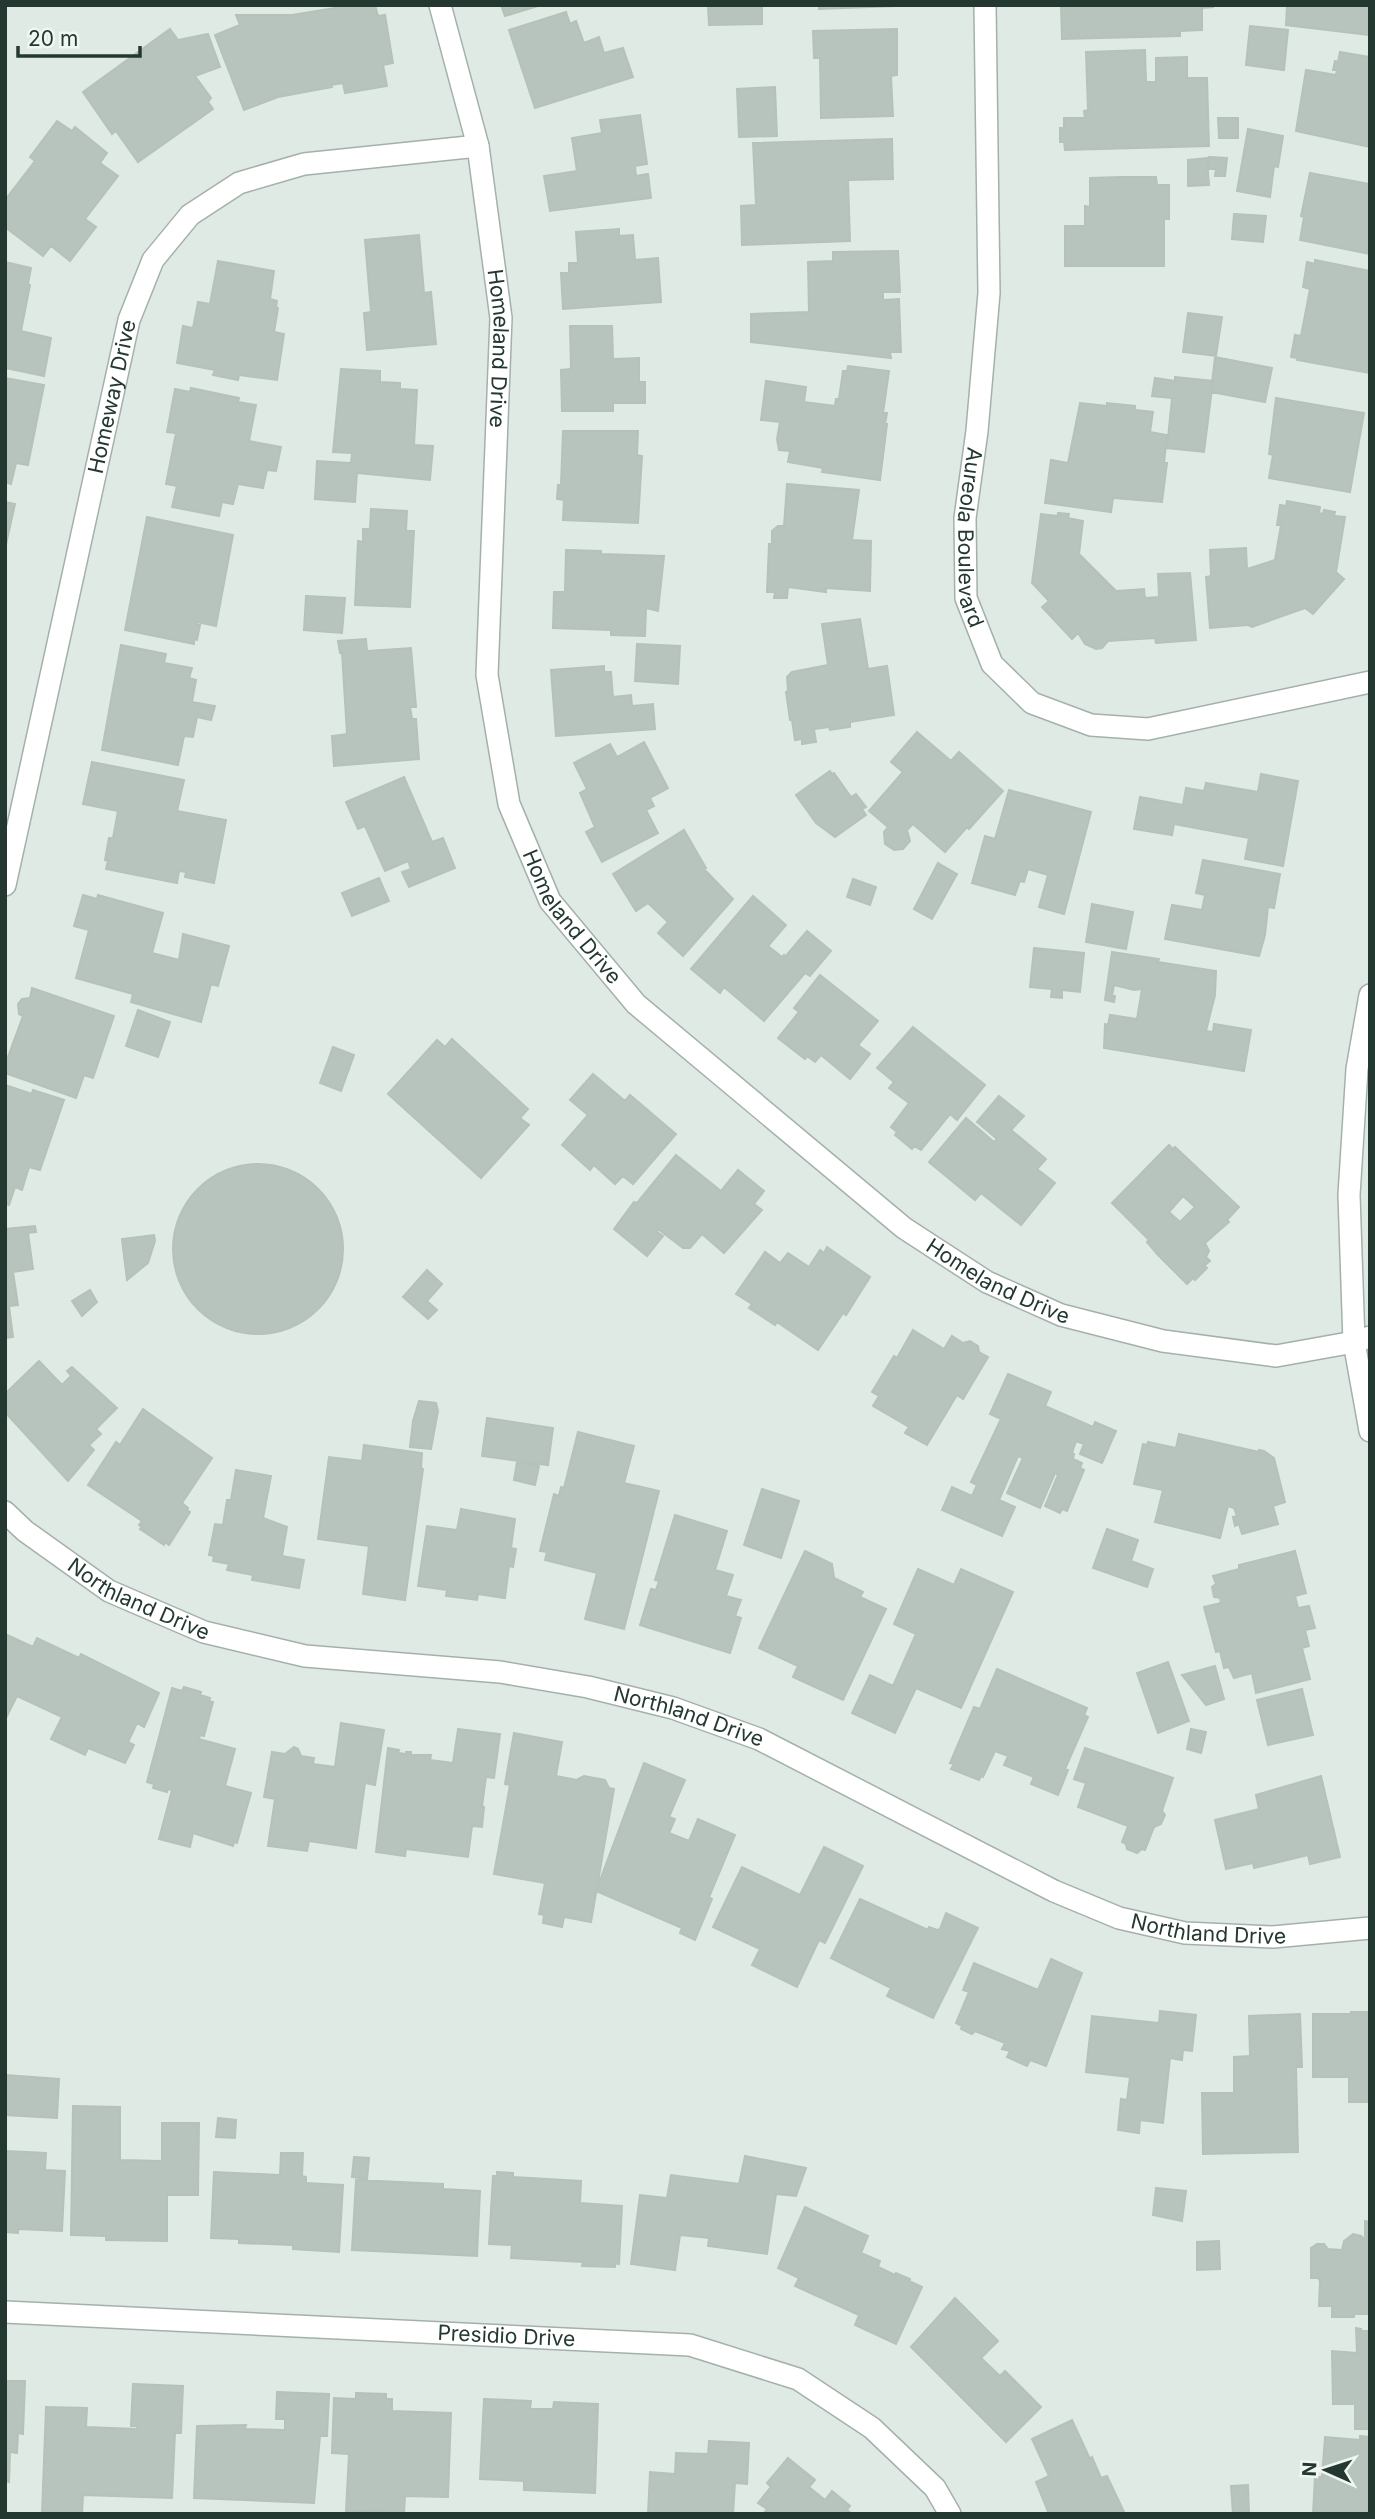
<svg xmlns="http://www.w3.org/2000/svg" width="1375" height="2519" font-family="Inter,sans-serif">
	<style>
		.building { fill: #b6c4bd; stroke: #b4c2ba; stroke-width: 2; fill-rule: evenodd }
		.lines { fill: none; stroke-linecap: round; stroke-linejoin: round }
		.minor-casing { stroke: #a4b1aa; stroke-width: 24 }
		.minor { stroke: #fff; stroke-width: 21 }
		.labels { text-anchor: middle; stroke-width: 5; stroke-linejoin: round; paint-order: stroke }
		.street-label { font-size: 21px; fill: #233830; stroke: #f0f7f3 }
	</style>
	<rect width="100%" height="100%" fill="#e0eae4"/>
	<path class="building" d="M335,5H375L378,16L385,15L393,63L383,65L387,86L345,93L343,83L331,85L332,87L278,97L244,110L215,35L240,25L236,15H292L335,8Z
		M501,5H541L505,16Z
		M708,5H762V24L709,25Z
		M819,5H896V6L819,9Z
		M1061,5H1213V7L1202,8V30L1180,31V36L1062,39Z
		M1287,5H1370V35L1286,25Z
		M566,12L570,24L576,21L584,43L599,37L604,53L623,48L633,77L535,108L509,30Z
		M1250,26L1288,30L1284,70L1246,65Z
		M170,29L178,40L208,34L220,67L195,76L211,98L208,102L213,109L138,162L116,131L112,134L83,92Z
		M897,29V75L891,76L893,116L821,118L820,58H814L813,31Z
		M1145,50L1146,82H1156V58L1187,57V78H1207L1209,146L1065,150L1064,142H1060V128H1064V118H1085L1084,111L1088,110L1086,52Z
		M1340,52L1370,57V147L1296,131L1306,70L1336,75L1337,70H1333L1335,61L1338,62Z
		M775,87L777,136L739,137L737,89Z
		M640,115L647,164L635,166L636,176L648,174L651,198L550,211L544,176L577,171L572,138L602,133L600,120Z
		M1218,118H1238V138H1219Z
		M57,121L72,131L75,127L107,153L100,163L118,176L85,219L96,227L70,261L51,246L43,256L5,227V200L35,161L30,157Z
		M1248,129L1283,136L1278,167L1274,166L1270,197L1237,191Z
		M892,139L893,179L848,180L850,241L742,245L741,206L756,205L753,143Z
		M1209,157L1227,158L1225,176H1215L1216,169H1208Z
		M1207,158L1209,185L1188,186V160Z
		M1310,173L1370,184V254L1300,240L1304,217L1301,216Z
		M1121,177H1156L1157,185H1169V219H1164V266H1065V226H1085V206L1090,207V178Z
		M1234,214L1266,216L1263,242L1232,239Z
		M619,229V236L633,235L635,260L658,258L661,302L563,309L561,273H569V263H578L576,232Z
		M419,235L424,293L431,292L436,344L367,350L364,313L371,312L365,240Z
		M898,251L900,292H883V300L899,299L901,352H890L891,358L751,342V314L809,312L808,262L833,261V252Z
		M1315,260L1370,271V373L1297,360V358L1291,357L1295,335L1301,336L1310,289L1303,287L1307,262L1315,264Z
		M218,261L274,271L270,299L277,301L276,307L278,308L274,332L284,334L277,380L239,375L238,380L213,375L215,370L177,363L183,326L193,328L198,302L210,304Z
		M5,262L31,268L28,284L30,285L21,331L51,338L44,376L5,368Z
		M1188,313L1222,317L1216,356L1183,352Z
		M570,326H612L613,359L639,358V382H645V403H613V411H562L561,370L571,369Z
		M1215,357L1272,368L1265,402L1211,392Z
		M848,366L889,371L883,413H887L885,424H887L880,480L822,472L823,468L788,462L790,451L779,450L777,439L780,422L761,420L766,381L806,387L804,402L835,406L836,399H839L843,371H847Z
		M341,369L380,371V382L400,383V389L417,390L414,445L433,446L430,480L357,473L355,502L315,499L317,461L351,463L352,453L333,452Z
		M1175,377L1213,381L1204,452L1167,448L1172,398L1152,396L1155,378L1175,381Z
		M5,378L44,385L28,465L16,463L11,484L5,482Z
		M191,388L239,398L238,402L256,405L249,441L281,447L276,471L267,470L263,488L238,484L233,504L222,502L219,516L172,507L177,486L166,484L176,433L167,432L175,389L190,392Z
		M1276,398L1364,413L1350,492L1269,478L1273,455L1269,454Z
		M1080,403L1107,406V403L1135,406V410L1153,412L1150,432L1167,435L1164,463H1167L1162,502L1113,498L1111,512L1045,503L1051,460L1068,463Z
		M563,431H638L637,455L642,456L638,523L563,520L564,500L557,499L558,485H561Z
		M787,484L859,490L852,540L871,541L870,591L826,588V592L788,587L787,598H774L775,592H767L769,544H772V531L778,526H784Z
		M1287,501L1320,507L1319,513L1323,514L1324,510L1335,512L1334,516L1345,517L1336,572L1344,579L1313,614L1305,608L1252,627L1248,625L1210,628L1206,577L1211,576L1210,550L1246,548L1247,569L1275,560L1281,525H1277L1280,505L1286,506Z
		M5,502L15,504L5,549Z
		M371,509L407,511L406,531H414L410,607L355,605L358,541L363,542V529H370Z
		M1058,513L1069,514L1068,518L1083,521L1079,554L1116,591L1144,589L1145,598L1159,597L1158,574L1190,573L1196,640L1156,643L1155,638L1108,641L1102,648L1096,649L1085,644L1078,633L1072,639L1042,607L1049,601L1032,583L1041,514L1058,516Z
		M147,517L233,535L216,626L197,622V625H200L197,640L194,639V644L125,630Z
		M566,550L601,551V554L664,556L658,611L646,608L645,636L611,635V630L553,628L554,592H565Z
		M306,596L345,598L342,633L304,630Z
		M860,619L868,669L887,666L894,715L850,722V727L830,730L829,727L814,729L816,742L802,744V739L795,740L792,720H790L786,692L788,691L787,677L792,672L828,665L822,624Z
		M366,639L367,651L411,648L416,707H410L412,719H416L419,759L334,766L332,736L347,734L342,653H340L338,641Z
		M637,644L680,646L678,684L635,681Z
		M121,645L166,654L164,663L192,668L189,678L196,680L192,702L215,706L211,720L197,717L193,737L184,736L178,765L102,750Z
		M604,666V672H611L613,697L631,695L632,706L653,704L655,729L556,736L551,670Z
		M917,732L951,761L959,752L1003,791L969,829L967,827L945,852L913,824L907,830L910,841L903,849L894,850L885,844L884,832L888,827L869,811L903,772L891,762Z
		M644,742L668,788L650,798L654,806L646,810L658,833L602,862L586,832L595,827L580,793L587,789L574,763L610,744L617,757Z
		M92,762L184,780L177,811L226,820L214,883L185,877L186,872L179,871L177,883L106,869L108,861L105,860L109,838H113L118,811L83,804Z
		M830,771L832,774L834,773L851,797L856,794L866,807L862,809L866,815L835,837L816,823L796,795Z
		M1261,774L1298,781L1283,866L1245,859L1249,838L1174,824L1172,835L1134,829L1140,797L1183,805L1186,788L1204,791L1206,783L1258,792Z
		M404,777L432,842L443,838L455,868L409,887L402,872L411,869L408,861L385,871L365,826L358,829L346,802Z
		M1009,790L1091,812L1064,914L1039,907L1048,875L1028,869L1024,882L1020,881L1015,895L972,883L985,836L995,839Z
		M684,830L706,868L704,869L733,899L683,956L658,933L668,922L648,903L636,911L613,874Z
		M1203,860L1280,874L1274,908L1268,907L1265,935L1259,956L1165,939L1172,905L1202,910L1205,895L1196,893Z
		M938,863L957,874L932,919L914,909Z
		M379,878L389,901L352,916L342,893Z
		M853,879L876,887L870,905L847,897Z
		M83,895L97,899L98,895L163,913L152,953L179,960L183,934L229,946L218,986L211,984L201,1022L131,1002L133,994L76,978L89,930L74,926Z
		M753,896L786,925L768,946L782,957L784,955L785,957L807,931L831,951L810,976L805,973L764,1021L724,987L720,993L691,969Z
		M1092,904L1133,912L1126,949L1086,942Z
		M1034,948L1084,953L1080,992L1062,990V998L1051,997L1052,989L1030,987Z
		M1112,952L1159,959L1158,962L1216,971L1215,995L1206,1031L1213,1032L1214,1024L1251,1030L1244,1071L1104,1048L1105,1024L1108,1025L1110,1015L1137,1019L1142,989L1134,990L1114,985L1112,996H1115L1114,1002L1105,1000Z
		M820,975L878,1021L858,1045L870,1054L850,1079L821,1055L815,1062L807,1056L805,1059L778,1038L799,1012L794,1008Z
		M32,988L114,1016L93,1078L84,1075L76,1098L5,1073V1065L23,1016L19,1014L18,1004L22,999L30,998Z
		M138,1010L170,1022L158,1057L126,1046Z
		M913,1027L985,1085L957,1120L950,1114L921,1150L914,1146L912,1149L895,1135L897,1132L891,1127L909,1103L889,1088L894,1082L877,1068Z
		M452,1039L528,1109L520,1118L529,1125L481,1178L388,1094L437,1040L445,1047Z
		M333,1047L354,1055L341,1091L320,1083Z
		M593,1074L625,1101L630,1095L676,1134L633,1184L623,1176L615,1184L594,1165L590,1170L562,1145L588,1115L570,1100Z
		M5,1085L32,1094L33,1090L64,1100L40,1170L29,1167L22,1190L15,1187L9,1205L5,1204Z
		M999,1096L1024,1116L1011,1130L1046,1159L1037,1169L1055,1183L1021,1225L981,1193L975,1200L929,1162L966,1118L994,1142L997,1139L977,1122Z
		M1169,1145L1173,1149L1175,1147L1239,1207L1227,1220L1229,1222L1205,1243L1209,1251L1206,1257L1210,1261L1204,1266L1207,1268L1195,1280L1193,1278L1187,1284L1158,1255L1147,1242L1149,1240L1112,1203ZM1183,1196L1195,1207L1180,1222L1169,1212Z
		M676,1155L721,1191L738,1170L764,1191L754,1204L762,1210L724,1253L702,1234L690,1248H683L658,1229L657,1232L663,1236L647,1256L614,1229L634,1202L637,1203Z
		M173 1249a85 85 0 1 1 170 0a85 85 0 1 1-170 0Z
		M35,1226L36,1232L28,1233L33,1269L13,1272L18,1305L9,1306L13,1337L5,1338V1229Z
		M154,1235L155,1241L148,1263L127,1280L122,1239Z
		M827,1247L870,1277L846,1315L843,1313L818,1350L777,1322L775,1325L749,1308L752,1304L736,1294L765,1252L780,1263L788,1253L809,1267L820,1250L824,1253Z
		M427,1270L442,1284L427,1301L437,1310L428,1319L403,1297Z
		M90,1290L97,1302L82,1316L72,1301Z
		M913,1330L944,1349L952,1336L963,1343L970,1341L978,1346L979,1352L988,1357L963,1399L957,1395L927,1445L905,1433L909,1427L873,1406L879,1396L872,1392L894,1356L897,1358Z
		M39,1361L62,1385L71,1376L67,1371L72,1367L117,1408L96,1429L101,1434L89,1445L94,1450L68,1481L5,1412V1394Z
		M1008,1374L1051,1392L1045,1406L1093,1427L1095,1422L1116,1431L1102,1463L1080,1454L1084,1444L1076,1441L1072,1453L1074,1454L1073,1459L1082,1463L1080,1468L1084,1470L1067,1511L1062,1509L1060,1513L1045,1506L1058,1475L1055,1473L1040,1508L1007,1493L1023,1458L1018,1456L999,1500L1015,1507L1002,1536L942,1510L952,1487L972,1496L977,1485L971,1482L1001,1419L990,1414Z
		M419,1401L436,1403L438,1411L431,1449L410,1447L413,1421Z
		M143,1409L212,1458L182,1503L188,1508L187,1510L190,1512L169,1545L165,1542L164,1545L140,1529L142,1527L139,1525L142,1521L88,1485L116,1442L120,1445Z
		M487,1418L553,1428L548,1465L482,1456Z
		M578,1432L634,1446L624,1483L659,1491L624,1629L585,1619L597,1573L545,1560L547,1552L540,1551L554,1494L559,1496L561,1487L564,1488Z
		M1179,1434L1259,1452V1450L1264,1451L1274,1458L1285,1502L1273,1506L1278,1524L1242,1534L1239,1524L1235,1526L1233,1517L1237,1516L1234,1508L1228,1506L1220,1538L1155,1522L1163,1490L1134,1484L1143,1444L1147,1445L1148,1442L1176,1448Z
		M364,1445L422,1453L421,1468L423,1469L405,1600L363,1594L369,1546L318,1539L329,1457L362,1461Z
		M517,1462L539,1466L535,1485L514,1480Z
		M236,1470L271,1476L263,1518L287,1527L282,1556L304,1560L299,1588L252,1580L253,1575L227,1570L229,1564L213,1561L214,1556L209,1555L215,1524L223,1525L227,1500H231Z
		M762,1489L799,1501L781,1558L744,1545Z
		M461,1509L515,1519L511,1548L516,1549L513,1567L509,1566L505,1598L478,1594L477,1600L446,1596L447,1590L418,1586L427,1526L457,1530Z
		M675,1515L727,1531L715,1570L733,1575L726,1596L741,1600L735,1616L741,1618L730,1653L640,1625L651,1589L656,1590L659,1581L655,1580Z
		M1107,1529L1138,1540L1131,1561L1153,1569L1147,1587L1093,1568Z
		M805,1551L832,1564L834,1578L863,1592L860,1597L886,1609L843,1700L793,1677L798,1666L759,1648Z
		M1295,1551L1306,1593L1295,1596L1298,1608L1309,1606L1315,1628L1305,1630L1309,1646L1302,1648L1310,1679L1256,1693L1252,1673L1234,1678L1229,1667L1224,1668L1220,1651L1216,1652L1204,1607L1221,1603L1220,1598L1214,1597L1212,1587L1216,1584L1213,1576L1239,1569V1565Z
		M918,1569L954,1585L961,1569L1013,1592L961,1708L916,1688L895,1733L852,1713L870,1675L893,1686L916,1634L894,1624Z
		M5,1634L33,1647L37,1638L79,1658L81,1654L159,1693L144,1727L137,1723L128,1742L134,1745L125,1763L88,1748L85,1755L51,1739L62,1717L17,1696L5,1720Z
		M1168,1662L1189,1721L1158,1733L1137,1673Z
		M1215,1666L1224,1699L1206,1705L1182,1675Z
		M997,1669L1087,1708L1084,1715L1088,1717L1065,1769L1068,1770L1058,1795L1031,1784L1034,1777L1004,1765L1008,1756L995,1751L983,1777L981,1776L979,1780L951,1769L954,1764L950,1763L974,1707L980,1709Z
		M184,1687L201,1692L200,1695L210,1698L209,1701L213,1702L204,1736L200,1735L199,1739L235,1749L225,1786L251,1793L237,1843L234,1842L233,1846L193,1833L190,1847L159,1839L172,1790L168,1789L167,1792L153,1788L154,1784L147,1782L172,1688L182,1691Z
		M1302,1689L1313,1735L1268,1745L1257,1700Z
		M341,1723L384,1730L375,1785L365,1783L356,1848L309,1841L307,1851L268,1846L275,1799L264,1797L272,1752L285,1754L294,1747L298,1749L301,1756L314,1758L313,1764L335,1767Z
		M458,1729L500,1734L494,1778L486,1777L482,1806L484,1807L482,1827L472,1826L468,1857L406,1849L405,1856L376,1852L388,1748L399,1750L398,1753L406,1754V1752H411V1755H431L430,1760L453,1763Z
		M1191,1729L1206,1732L1201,1753L1187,1749Z
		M514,1733L562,1742L556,1776L577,1780L576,1784L578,1779L584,1776L605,1780L609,1788L614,1789L591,1922L564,1917L562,1927L543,1923L544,1915L539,1914L545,1883L494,1874L510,1785L505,1784Z
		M1085,1748L1173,1778L1162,1811L1165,1815L1161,1824L1154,1827L1145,1850L1142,1849L1137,1853L1127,1849L1126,1844L1122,1842L1128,1826L1078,1807L1086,1783L1074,1779Z
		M644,1763L685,1780L669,1817L675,1819L669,1833L689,1841L698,1819L735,1835L709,1897L712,1899L695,1940L680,1933L682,1928L596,1891Z
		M1321,1776L1340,1857L1310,1864L1308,1855L1254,1868L1253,1863L1226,1869L1215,1820L1259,1809L1256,1795Z
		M824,1847L863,1866L825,1943L819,1940L797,1987L752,1965L760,1949L713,1927L742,1867L800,1895Z
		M860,1899L928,1930L929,1927L937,1930L940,1929L946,1913L978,1928L933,2018L887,1996L891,1988L831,1958Z
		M1051,1959L1082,1973L1046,2066L1030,2060L1027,2066L1007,2057L1010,2051L1002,2049L1005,2043L975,2031L972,2034L961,2029L962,2026L956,2023L969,1992L963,1990L974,1963L1038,1990Z
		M1160,2011L1196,2015L1192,2051L1183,2050L1182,2060L1170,2058L1163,2123L1140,2120L1139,2133L1118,2130L1121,2099L1127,2100L1130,2077L1086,2072L1092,2016L1159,2023Z
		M1351,2012H1370V2144L1369,2102H1349V2077H1313V2014H1351Z
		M1300,2014L1302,2067H1296L1298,2152L1203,2154L1202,2093H1234V2057L1250,2056L1249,2016Z
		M5,2075L59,2079L57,2118L5,2115Z
		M73,2106L120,2107V2160L162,2161V2123H199L198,2195H167V2241L106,2240V2236L71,2235Z
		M218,2118L236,2120L235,2138L216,2137Z
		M5,2151L46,2153L45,2170L65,2171L62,2231L18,2229V2233L5,2232Z
		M281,2153H303L302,2176L306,2177V2183L343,2185L339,2252L293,2249V2245L239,2243V2239L211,2238L214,2172L280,2175Z
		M745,2156L806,2168L796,2196L776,2194L767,2254L708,2246L709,2238L680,2235L675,2270L631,2264L640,2195L667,2198L671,2175L739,2184Z
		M354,2157L369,2158L367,2179L352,2177Z
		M497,2172L513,2173V2177L581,2181L580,2203L622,2206L619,2264L615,2263V2267L582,2266L583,2262L511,2258L512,2245L489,2244L493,2176H497Z
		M356,2180L443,2184V2189L480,2191L477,2256L352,2250Z
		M1156,2188L1186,2191L1182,2221L1153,2215Z
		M805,2207L868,2236L861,2253L880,2261L878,2267L895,2275L896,2273L910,2279L909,2281L922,2287L896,2344L855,2325L859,2315L795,2286L799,2278L778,2268Z
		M1365,2221L1370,2222V2314H1354V2317H1332V2306H1319L1320,2281L1318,2278H1311V2248L1317,2244H1324L1328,2249L1342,2250L1344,2241L1353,2234L1361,2236L1365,2240Z
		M1219,2241L1220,2269L1197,2270V2242Z
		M955,2298L998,2341L981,2358L1000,2376L1005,2371L1041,2407L1006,2442L911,2347Z
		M1356,2328L1361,2329L1360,2331H1370V2429H1355V2404H1333L1332,2351L1357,2353Z
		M5,2381H25L23,2434L18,2433L17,2453L10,2452L9,2482L5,2481Z
		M133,2384L183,2386L181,2433H175L172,2498L83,2495L82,2514H42L46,2407L87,2408L86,2427L137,2429V2426H131Z
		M277,2392L329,2394L327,2436H320L314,2503L194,2498L197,2426L246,2425L245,2429L285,2430V2419H276Z
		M356,2393L386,2394V2399H392V2411L451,2413L448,2497L405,2496L404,2513L346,2511L349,2454L332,2453L334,2398L356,2399Z
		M484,2399L531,2401L530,2409H553L554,2402L598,2404L595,2493L524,2490V2481L480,2479Z
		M1072,2420L1090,2459L1092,2457L1101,2478L1107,2476L1125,2514H1049L1036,2482L1049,2476L1032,2439Z
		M1360,2436L1370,2437V2514H1313L1315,2477H1322L1325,2437L1360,2440Z
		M709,2441L749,2443L747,2484L735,2483L733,2514H648L650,2472L675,2474L676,2453L708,2454Z
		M788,2458L815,2480L809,2487L825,2500L832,2491L850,2506L847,2510L852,2514H763L767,2509L758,2503L771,2487L767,2483Z
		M1248,2485L1249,2514H1233L1231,2486Z"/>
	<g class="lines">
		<defs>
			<g id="minor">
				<path id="s1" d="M440,5L478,146L501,318L487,675L509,804L550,901L636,1004L904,1228L987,1282L1061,1315L1163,1341L1276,1356L1354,1342L1370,1337"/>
				<path id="s2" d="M985,5L989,293L977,431L965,518L966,598L992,664L1032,703L1091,725L1148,729L1370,682"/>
				<path id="s3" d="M5,885L129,320L153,260L190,215L239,183L304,164L478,146"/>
				<path d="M1370,995L1357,1069L1349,1195L1354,1342L1370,1431"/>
				<path id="s4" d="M5,1512L25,1531L109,1591L204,1632L305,1656L500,1672L588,1687L673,1708L759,1739L1054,1891L1119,1918L1185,1933L1273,1937L1370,1928"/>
				<path id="s5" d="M5,2312L690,2345L798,2379L872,2428L935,2488L950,2514"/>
			</g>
		</defs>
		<use href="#minor" class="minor-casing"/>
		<use href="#minor" class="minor"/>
	</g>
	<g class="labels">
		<g class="street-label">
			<text dy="7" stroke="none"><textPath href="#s1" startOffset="350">Homeland Drive</textPath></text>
			<text dy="7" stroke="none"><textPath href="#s3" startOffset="500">Homeway Drive</textPath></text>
			<text dy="7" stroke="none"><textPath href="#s2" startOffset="534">Aureola Boulevard</textPath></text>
			<text dy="7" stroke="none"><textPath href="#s1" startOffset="938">Homeland Drive</textPath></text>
			<text dy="7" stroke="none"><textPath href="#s1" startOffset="1505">Homeland Drive</textPath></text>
			<text dy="7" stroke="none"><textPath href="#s4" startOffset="161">Northland Drive</textPath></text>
			<text dy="7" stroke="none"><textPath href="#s4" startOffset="728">Northland Drive</textPath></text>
			<text dy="7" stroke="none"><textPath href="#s4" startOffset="1295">Northland Drive</textPath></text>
			<text dy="7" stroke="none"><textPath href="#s5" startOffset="502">Presidio Drive</textPath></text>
		</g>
	</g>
	<rect width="1375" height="2519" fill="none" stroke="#233830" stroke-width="14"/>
	<g transform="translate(1326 2470) rotate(273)" stroke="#f0f7f3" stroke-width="5" paint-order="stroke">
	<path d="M0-5L12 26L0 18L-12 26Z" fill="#233830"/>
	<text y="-10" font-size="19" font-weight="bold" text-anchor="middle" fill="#233830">N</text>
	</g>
	<path d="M18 46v10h122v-10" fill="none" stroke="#233830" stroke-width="3.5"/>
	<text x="28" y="46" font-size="21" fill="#233830" stroke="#f0f7f3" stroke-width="5" paint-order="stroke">20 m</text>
</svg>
